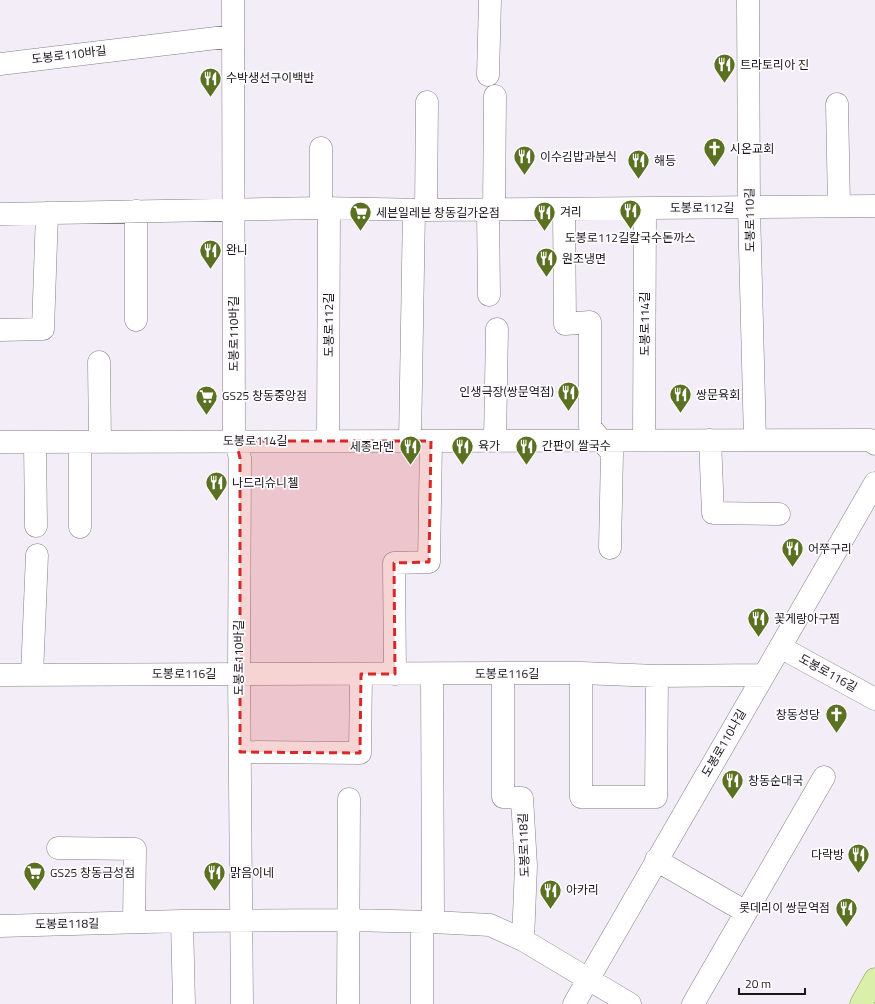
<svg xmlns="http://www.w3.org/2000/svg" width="875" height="1004" font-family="'Titillium Web','Noto Sans KR',sans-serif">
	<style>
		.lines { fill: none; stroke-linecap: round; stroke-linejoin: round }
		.minor-casing { stroke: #847f87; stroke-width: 23 }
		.primary-casing { stroke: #869d52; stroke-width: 23 }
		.minor { stroke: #fff; stroke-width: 22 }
		.primary { stroke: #daefa9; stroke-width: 22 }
		.marked { fill: #d62828; fill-opacity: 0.2; stroke: #d62828; stroke-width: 3; stroke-dasharray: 8 5; stroke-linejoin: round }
		.labels { text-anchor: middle; stroke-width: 3.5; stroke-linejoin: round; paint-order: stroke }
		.street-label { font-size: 12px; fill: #19171a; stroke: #fefcfe }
		.poi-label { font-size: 12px; fill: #19171a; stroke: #fefcfe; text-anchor: start }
	</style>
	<rect width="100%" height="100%" fill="#f3edf7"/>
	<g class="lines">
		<defs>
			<path id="minor" d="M233,0L234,434L240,458L239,673L242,1004
				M748,0L749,208L755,440
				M0,64L233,36
				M488,75L490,0
				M837,104L839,206
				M321,148V208
				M488,209L489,295
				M494,209L495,96
				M564,209L565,324L590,322V427L612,453L610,548
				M426,210L427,102
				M136,211V320
				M0,214L321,208L426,210L875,206
				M0,330L43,329L47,213
				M99,362L100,442
				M644,440L645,209
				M710,440L713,513L779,514
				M328,441L329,208
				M410,441L414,210
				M495,441L497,329
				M0,442L870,440L875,444
				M35,442L36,526
				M80,442V527
				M780,647L875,699
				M503,673V797L522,798L526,866L523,940
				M581,673V797H656L657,676
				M395,674L394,563L429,562L431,441
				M432,674L433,922
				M0,675L503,673H581L657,676L764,675
				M32,675L37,555
				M240,752L360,753L361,674
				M58,848L135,849L134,922
				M656,860L746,912
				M182,921L184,1004
				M0,926L182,921L348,920L433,922L490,925L523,940L630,1004
				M348,1004L349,799
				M422,1004V922
				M574,1004L875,483
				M693,1004L824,777"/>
			<path id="primary" d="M861,1004L875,979"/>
		</defs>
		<use href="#minor" class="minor-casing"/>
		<use href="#primary" class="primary-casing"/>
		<use href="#minor" class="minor"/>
		<use href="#primary" class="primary"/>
	</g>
	<path class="marked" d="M236,441H431L429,562L394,563L395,674H361L360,753L240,752V458Z"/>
	<defs>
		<symbol id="restaurant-pin" viewBox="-11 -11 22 30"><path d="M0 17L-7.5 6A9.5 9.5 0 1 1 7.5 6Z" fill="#5b7122" stroke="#fefcfe"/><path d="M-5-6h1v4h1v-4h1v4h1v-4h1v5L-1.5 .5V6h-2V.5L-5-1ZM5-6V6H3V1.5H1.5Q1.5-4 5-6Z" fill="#fff"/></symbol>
		<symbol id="church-pin" viewBox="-11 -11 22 30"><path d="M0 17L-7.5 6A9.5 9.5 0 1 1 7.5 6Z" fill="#5b7122" stroke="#fefcfe"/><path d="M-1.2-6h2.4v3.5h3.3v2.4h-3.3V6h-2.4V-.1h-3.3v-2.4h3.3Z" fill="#fff"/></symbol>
		<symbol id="supermarket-pin" viewBox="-11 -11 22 30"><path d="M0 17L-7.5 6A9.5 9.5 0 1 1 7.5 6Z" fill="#5b7122" stroke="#fefcfe"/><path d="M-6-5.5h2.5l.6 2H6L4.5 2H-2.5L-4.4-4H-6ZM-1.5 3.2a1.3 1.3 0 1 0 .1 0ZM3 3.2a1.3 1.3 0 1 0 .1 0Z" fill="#fff"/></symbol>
	</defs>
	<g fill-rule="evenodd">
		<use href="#restaurant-pin" x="712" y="52" width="25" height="34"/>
		<use href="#restaurant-pin" x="198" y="66" width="25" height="34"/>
		<use href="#church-pin" x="702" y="136" width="25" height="34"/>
		<use href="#restaurant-pin" x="512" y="144" width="25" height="34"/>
		<use href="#restaurant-pin" x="626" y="148" width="25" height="34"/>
		<use href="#restaurant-pin" x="618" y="198" width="25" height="34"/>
		<use href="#restaurant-pin" x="532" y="200" width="25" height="34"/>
		<use href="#supermarket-pin" x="348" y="200" width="25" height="34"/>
		<use href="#restaurant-pin" x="198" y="238" width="25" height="34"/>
		<use href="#restaurant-pin" x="534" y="246" width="25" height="34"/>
		<use href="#restaurant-pin" x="556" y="380" width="25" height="34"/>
		<use href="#restaurant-pin" x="668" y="382" width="25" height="34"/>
		<use href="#supermarket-pin" x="194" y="384" width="25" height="34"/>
		<use href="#restaurant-pin" x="450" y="434" width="25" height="34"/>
		<use href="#restaurant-pin" x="514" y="434" width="25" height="34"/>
		<use href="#restaurant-pin" x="398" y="434" width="25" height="34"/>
		<use href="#restaurant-pin" x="204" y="470" width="25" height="34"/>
		<use href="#restaurant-pin" x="780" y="536" width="25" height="34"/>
		<use href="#restaurant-pin" x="746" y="606" width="25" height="34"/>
		<use href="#church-pin" x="824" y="702" width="25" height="34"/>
		<use href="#restaurant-pin" x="720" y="768" width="25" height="34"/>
		<use href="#restaurant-pin" x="846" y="842" width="25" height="34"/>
		<use href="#supermarket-pin" x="22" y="860" width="25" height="34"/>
		<use href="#restaurant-pin" x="202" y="860" width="25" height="34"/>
		<use href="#restaurant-pin" x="538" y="878" width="25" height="34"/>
		<use href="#restaurant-pin" x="834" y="896" width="25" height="34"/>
	</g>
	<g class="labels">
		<g class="street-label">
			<text transform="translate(69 55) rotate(-7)" y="4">도봉로110바길</text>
			<text x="702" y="212">도봉로112길</text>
			<text transform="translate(750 220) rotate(-91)" y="4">도봉로110길</text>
			<text transform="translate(645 324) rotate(-90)" y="4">도봉로114길</text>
			<text transform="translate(329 325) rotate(-90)" y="4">도봉로112길</text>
			<text transform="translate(234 334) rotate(-90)" y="4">도봉로110바길</text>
			<text x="255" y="445">도봉로114길</text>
			<text transform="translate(239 658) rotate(-90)" y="4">도봉로110바길</text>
			<text transform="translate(828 673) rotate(29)" y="4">도봉로116길</text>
			<text x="184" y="678">도봉로116길</text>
			<text x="507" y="678">도봉로116길</text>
			<text transform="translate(724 743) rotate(-60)" y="4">도봉로110나길</text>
			<text transform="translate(524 845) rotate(-92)" y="4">도봉로118길</text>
			<text transform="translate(67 924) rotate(-1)" y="4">도봉로118길</text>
		</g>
		<g class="poi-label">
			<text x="740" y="69">트라토리아 진</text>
			<text x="226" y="82">수박생선구이백반</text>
			<text x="730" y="153">시온교회</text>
			<text x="540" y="161">이수김밥과분식</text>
			<text x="654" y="165">해등</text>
			<text x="560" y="216">겨리</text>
			<text x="376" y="217">세븐일레븐 창동길가온점</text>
			<text x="630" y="242" text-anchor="middle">도봉로112길칼국수돈까스</text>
			<text x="226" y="254">완니</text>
			<text x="562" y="263">원조냉면</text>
			<text x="554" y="396" text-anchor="end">인생극장(쌍문역점)</text>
			<text x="696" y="399">쌍문육회</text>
			<text x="222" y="400">GS25 창동중앙점</text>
			<text x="478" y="450">육가</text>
			<text x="542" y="450">간판이 쌀국수</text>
			<text x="394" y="451" text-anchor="end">세종라멘</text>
			<text x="232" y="487">나드리슈니첼</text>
			<text x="808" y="553">어쭈구리</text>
			<text x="774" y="623">꽃게랑아구찜</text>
			<text x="820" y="719" text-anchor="end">창동성당</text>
			<text x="748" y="785">창동순대국</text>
			<text x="844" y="859" text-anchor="end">다락방</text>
			<text x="50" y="877">GS25 창동금성점</text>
			<text x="230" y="877">맑음이네</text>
			<text x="566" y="894">아카리</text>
			<text x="830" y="912" text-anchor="end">롯데리이 쌍문역점</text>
		</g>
	</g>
	<path d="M739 988v6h66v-6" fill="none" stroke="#19171a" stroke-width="2"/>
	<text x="745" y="988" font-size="12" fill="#19171a" stroke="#fefcfe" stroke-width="3" paint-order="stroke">20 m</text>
</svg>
